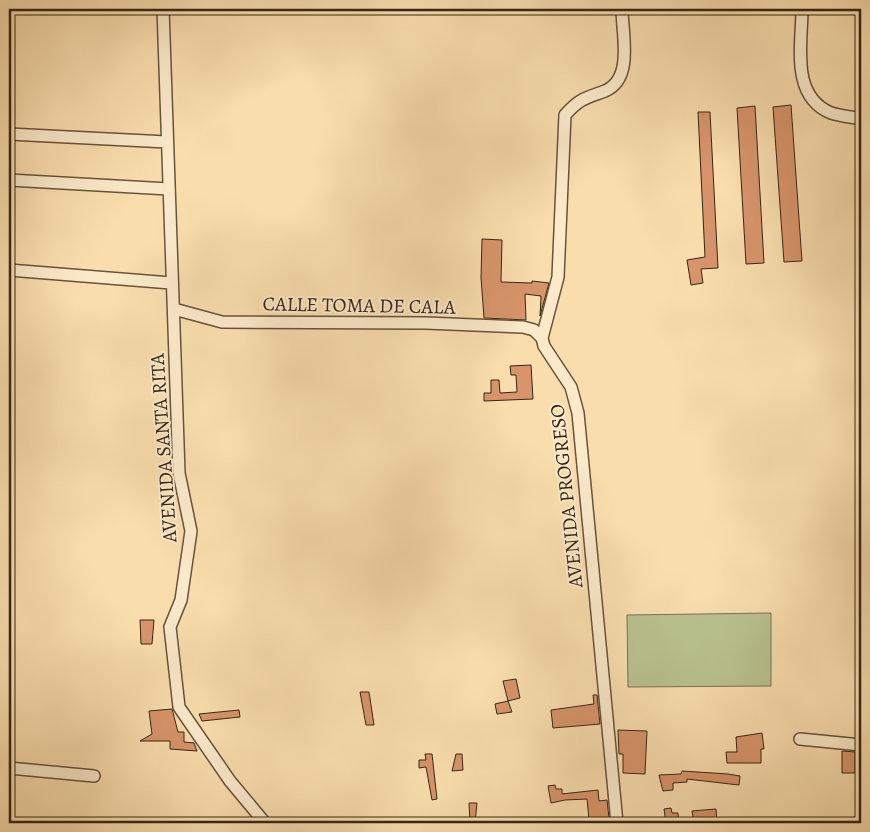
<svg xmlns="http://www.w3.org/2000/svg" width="870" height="832" font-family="Alegreya,serif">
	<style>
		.pitch { fill: #b8c28f; stroke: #767453 }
		.building { fill: #d8946a; stroke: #352617 }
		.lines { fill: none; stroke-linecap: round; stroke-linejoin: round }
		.minor-casing { stroke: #66543c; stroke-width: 14 }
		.minor { stroke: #fbe9ca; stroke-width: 11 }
		.labels { text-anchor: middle; stroke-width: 4; stroke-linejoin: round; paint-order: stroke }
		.street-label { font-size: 20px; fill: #352617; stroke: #fbe9ca }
	</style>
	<rect width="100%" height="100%" fill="#f9ddad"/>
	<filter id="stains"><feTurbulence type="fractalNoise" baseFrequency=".004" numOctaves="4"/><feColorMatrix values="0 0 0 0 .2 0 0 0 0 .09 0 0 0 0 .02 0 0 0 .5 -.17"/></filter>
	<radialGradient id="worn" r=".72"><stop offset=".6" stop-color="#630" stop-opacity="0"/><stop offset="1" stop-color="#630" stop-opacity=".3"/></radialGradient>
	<path class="pitch" d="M771,613V686L628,687L627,615Z"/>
	<path class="building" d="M791,105L802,261L784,262L773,107Z
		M755,106L764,263L746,264L737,108Z
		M698,112H710L718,268L701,269L703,283L691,285L687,260L705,257Z
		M482,239L502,240L501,282L532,283V281L549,283L540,316L541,296L525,294L526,320L484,318L481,278Z
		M531,365L533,399L484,401V393H491V380H499L500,393L517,392L516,375H511L510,366Z
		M140,620H154L152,644H141Z
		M516,679L520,698L508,701L503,681Z
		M360,692H369L374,725H366Z
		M593,695H597L600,724L553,728L551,710L594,704Z
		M508,701L512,712L497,714L495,704Z
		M172,709L178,732H184V742L194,743L197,751L170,749V741H140L152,734L149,711Z
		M239,710L240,717L202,721L199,714Z
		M618,730L647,731L645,774L623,773V754H619Z
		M762,733L764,749H761V763H727L726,752H737L736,737Z
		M842,751L855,752V773H842Z
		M425,754H432L437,799L432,800L426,767L419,768V760H426Z
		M456,754H462L463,770L452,771Z
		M682,771L728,774L740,776L739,785L687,779V782L673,783V790L663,791L659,775L681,774Z
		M555,785L556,789H562V794L598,790L599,801L607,800L609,818L589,820L587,799L565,800L551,803L548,786Z
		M469,803H477L475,823H470Z
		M671,808L672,813H678L679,823H666L664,809Z
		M716,809L717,823H694L692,811Z"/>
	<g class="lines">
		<defs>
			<path id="minor" d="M163,9L179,473L191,531L181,600L170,627L179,707L230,781L265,823
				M802,9C802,44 790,96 831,113C840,116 852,117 861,119
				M9,134L167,142
				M9,180L169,189
				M9,270L171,283
				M174,309L222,322L426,323L523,327L534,330L542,338
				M800,739L861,745
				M9,768L94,776
				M617,823L578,413L571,387L544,346L542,338L558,277L565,115C580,98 586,98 605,91C634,79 622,34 622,9"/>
		</defs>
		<use href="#minor" class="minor-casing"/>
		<use href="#minor" class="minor"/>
	</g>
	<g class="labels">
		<g class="street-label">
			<text transform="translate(359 305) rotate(1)" y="7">CALLE TOMA DE CALA</text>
			<text transform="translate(163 448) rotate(-94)" y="7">AVENIDA SANTA RITA</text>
			<text transform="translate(566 496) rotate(-96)" y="7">AVENIDA PROGRESO</text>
		</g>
	</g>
	<rect width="870" height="832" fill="none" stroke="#f9ddad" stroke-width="30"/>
	<rect x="10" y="10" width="850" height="812" fill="none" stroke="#352617" stroke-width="2.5"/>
	<rect x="15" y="15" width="840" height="802" fill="none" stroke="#352617"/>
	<rect width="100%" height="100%" filter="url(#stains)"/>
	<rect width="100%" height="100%" fill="url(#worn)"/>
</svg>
